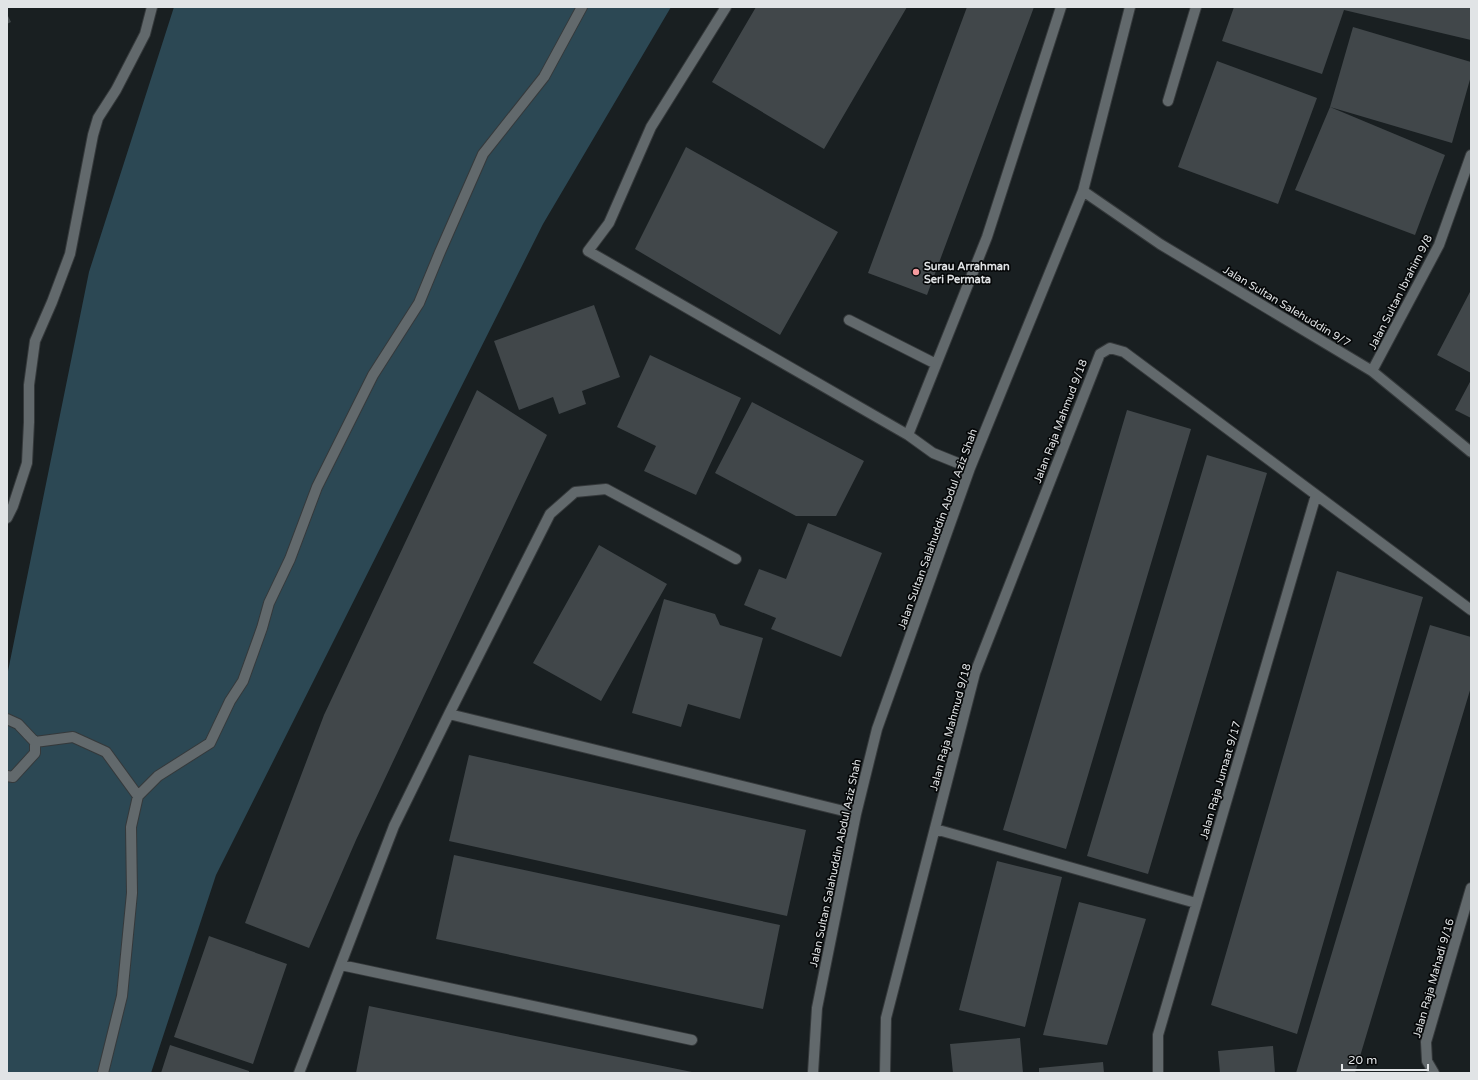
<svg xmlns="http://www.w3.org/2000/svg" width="1478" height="1080" font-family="'Varela Round',sans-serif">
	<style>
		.green { fill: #2c4854 }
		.building { fill: #41474a }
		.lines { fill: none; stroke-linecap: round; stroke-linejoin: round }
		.minor-casing { stroke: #35393b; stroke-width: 12 }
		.minor { stroke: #62696c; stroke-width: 10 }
		.poi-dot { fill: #f59b9e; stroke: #060809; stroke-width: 1.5 }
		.labels { text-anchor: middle; stroke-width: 3.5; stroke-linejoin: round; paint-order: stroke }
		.poi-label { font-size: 11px; font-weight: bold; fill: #e1e4e6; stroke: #060809; text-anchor: start }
		.street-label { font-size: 11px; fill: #e1e4e6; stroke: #060809 }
	</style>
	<rect width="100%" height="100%" fill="#191f21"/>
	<path class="green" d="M174,7H671L543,224L216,875L151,1073H7V676L89,272Z"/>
	<path class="building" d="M756,7H907L824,149L712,82Z
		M967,7H1034L927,295L868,273Z
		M1234,7H1471V40L1344,10L1322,74L1222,41Z
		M7,14L11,22L7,24Z
		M1353,27L1471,62V76L1452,143L1330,107Z
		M1217,61L1317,98L1278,204L1178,167Z
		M1330,107L1445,155L1415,235L1295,190Z
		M686,147L838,232L780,335L635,249Z
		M1471,290V373L1437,355Z
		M594,305L620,377L582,391L586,404L559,414L553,397L519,410L494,341Z
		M650,355L741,398L696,495L644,471L656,446L617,427Z
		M1471,380V418L1455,410Z
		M477,390L547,435L356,840L309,948L245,923L324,715Z
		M752,402L864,461L836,516H796L715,473Z
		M1127,410L1191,429L1066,849L1003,830Z
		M1207,455L1267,473L1148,874L1087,856Z
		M808,523L882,553L841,657L771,629L776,618L744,605L759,569L786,579Z
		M599,545L667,584L601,701L533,663Z
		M1337,571L1423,597L1297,1034L1211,1005Z
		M664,599L715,614L720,625L763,638L740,719L688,704L681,727L632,713Z
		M1430,625L1471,637V687L1355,1073H1296Z
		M469,755L806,830L787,916L449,841Z
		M454,855L780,925L763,1009L436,939Z
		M997,861L1062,877L1025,1027L959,1010Z
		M1079,902L1146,919L1107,1045L1043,1035Z
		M209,936L287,964L253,1064L174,1037Z
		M369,1006L692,1072V1073H356Z
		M1020,1038L1023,1073H953L950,1044Z
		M170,1045L249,1071V1073H161Z
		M1273,1046L1275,1073H1220L1218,1051Z
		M1103,1062L1104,1073H1039V1068Z"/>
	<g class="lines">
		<defs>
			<path id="minor" d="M726,7L651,127L609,223L588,251L908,435L933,453L970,468
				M1168,101L1196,7
				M1083,191L1160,244L1372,371L1471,452
				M849,320L936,364
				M1372,371L1439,245L1471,155
				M908,435L987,237L1061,7
				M7,518L13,506L27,463L29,422V385L35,341L52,302L70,254L93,135L98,118L116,90L145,34L152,7
				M449,714L856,814
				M7,719L18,724L35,742V753L13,777L7,776
				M35,742L73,737L106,752L138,796
				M935,829L1196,903
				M341,965L692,1040
				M103,1073L122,996L132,893L131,827L138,796L158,776L210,743L230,701L243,681L262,628L269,603L290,559L317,487L373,375L419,303L440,252L483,154L544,77L582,7
				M299,1073L394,826L449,714L550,514L575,492L606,489L736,559
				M813,1073L817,1008L856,814L877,729L970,468L1083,191L1130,7
				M885,1073L886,1018L975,673L1100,354L1110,348L1124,352L1471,610
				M1158,1073V1035L1316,495
				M1434,1073L1427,1061L1426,1042L1471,888"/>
		</defs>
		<use href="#minor" class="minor-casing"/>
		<use href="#minor" class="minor"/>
	</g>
	<circle class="poi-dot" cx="916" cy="272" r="4"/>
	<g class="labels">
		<g class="poi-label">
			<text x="924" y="270">Surau Arrahman<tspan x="924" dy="13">Seri Permata</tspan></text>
		</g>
		<g class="street-label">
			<text transform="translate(1400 292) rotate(-63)" y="4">Jalan Sultan Ibrahim 9/8</text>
			<text transform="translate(1287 306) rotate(31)" y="4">Jalan Sultan Salehuddin 9/7</text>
			<text transform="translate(1060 421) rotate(-69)" y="4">Jalan Raja Mahmud 9/18</text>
			<text transform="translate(937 529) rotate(-70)" y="4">Jalan Sultan Salahuddin Abdul Aziz Shah</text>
			<text transform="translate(950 727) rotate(-75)" y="4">Jalan Raja Mahmud 9/18</text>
			<text transform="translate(1220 780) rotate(-74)" y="4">Jalan Raja Jumaat 9/17</text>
			<text transform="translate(835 863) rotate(-78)" y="4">Jalan Sultan Salahuddin Abdul Aziz Shah</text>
			<text transform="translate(1433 978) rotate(-74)" y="4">Jalan Raja Mahadi 9/16</text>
		</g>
	</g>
	<rect width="1478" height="1080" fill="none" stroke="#e1e4e6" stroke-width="16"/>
	<path d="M1342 1064v6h86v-6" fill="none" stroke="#e1e4e6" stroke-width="2"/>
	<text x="1348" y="1064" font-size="12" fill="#e1e4e6" stroke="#060809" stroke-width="3" paint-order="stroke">20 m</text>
</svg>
